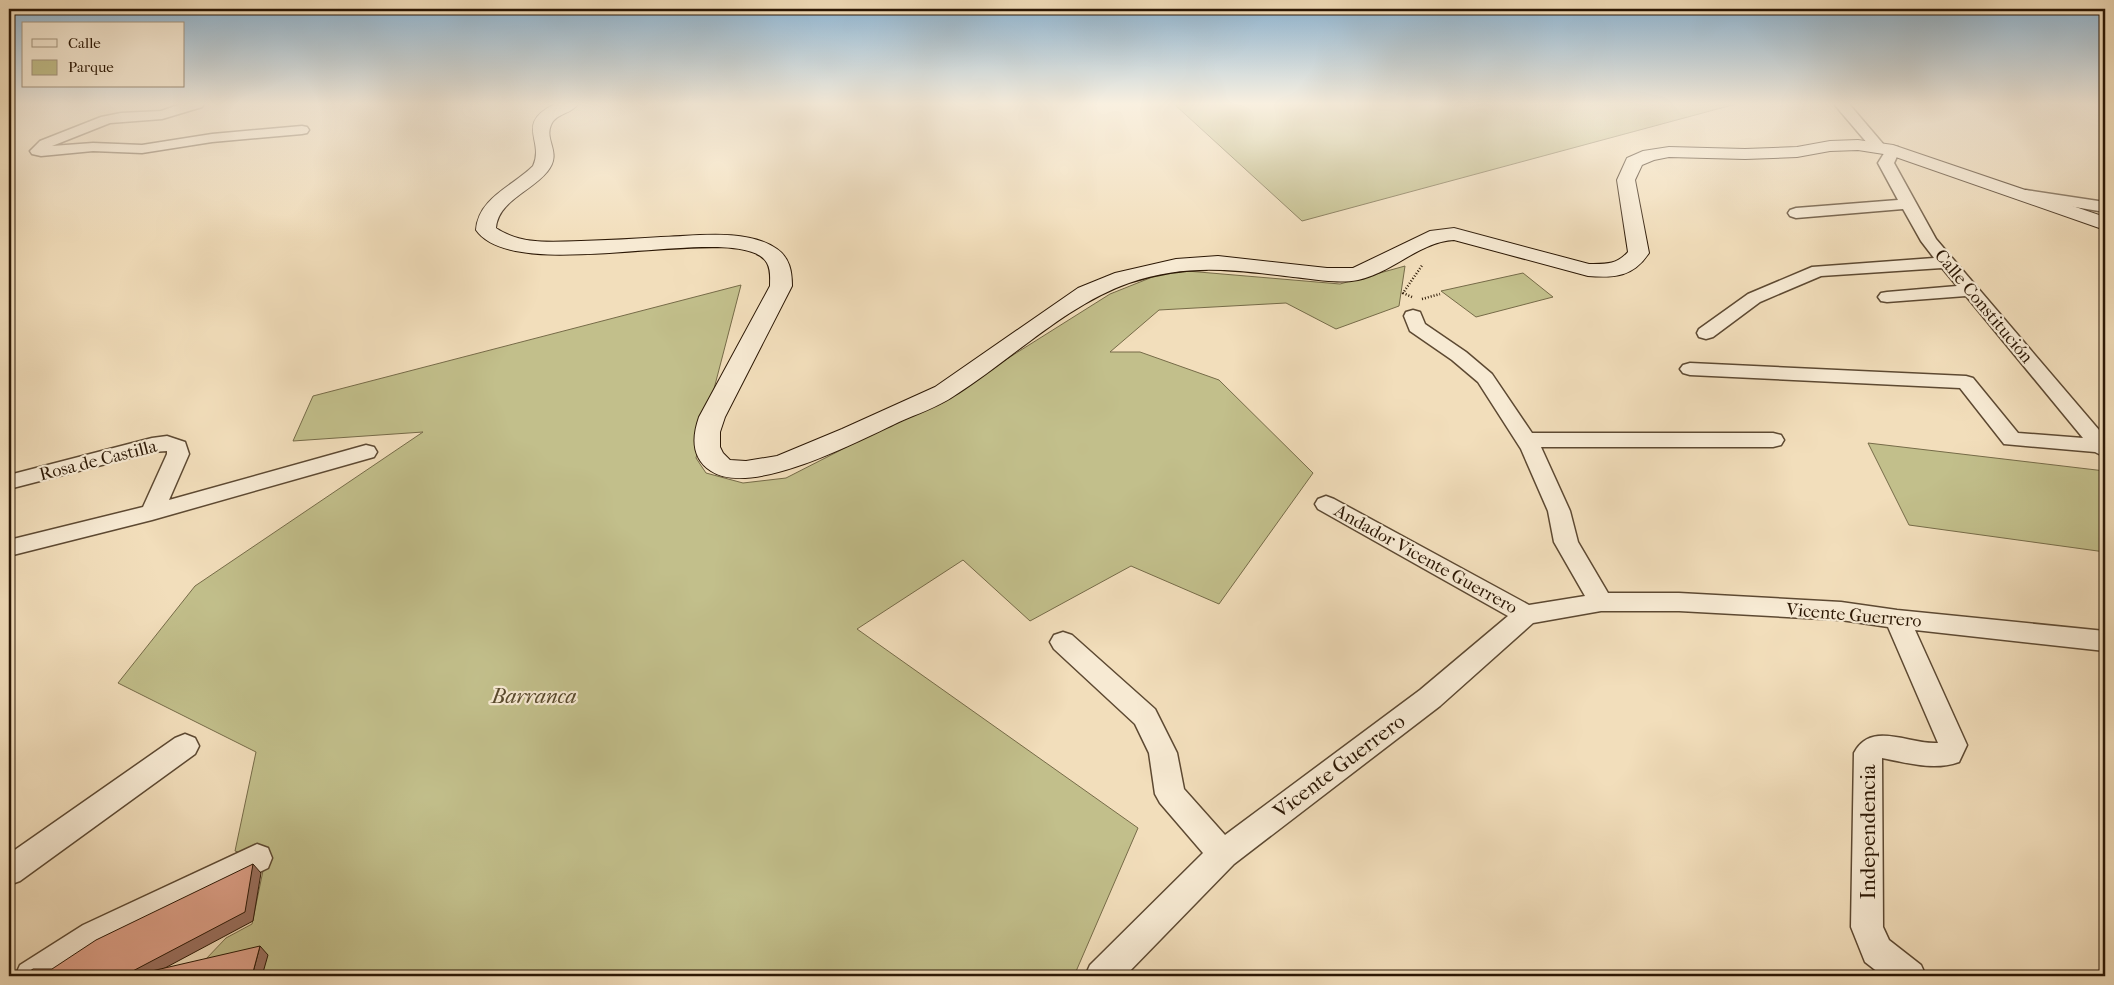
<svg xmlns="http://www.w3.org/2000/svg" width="2114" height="985" font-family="'IM FELL French Canon',serif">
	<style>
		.green { fill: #c2bf8b; stroke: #766b48 }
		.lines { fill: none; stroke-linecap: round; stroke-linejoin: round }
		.street-casing { stroke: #5d4932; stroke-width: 3 }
		.secondary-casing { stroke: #2b1704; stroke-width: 2 }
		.path { stroke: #2b1704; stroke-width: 2.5; stroke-dasharray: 1 2; stroke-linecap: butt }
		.street { fill: #f7ead3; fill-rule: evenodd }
		.secondary { fill: #f7ead3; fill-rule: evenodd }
		.shaded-wall { fill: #9b705f; stroke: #2b1704 }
		.building { fill: #dea088; stroke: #2b1704 }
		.labels { text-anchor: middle; stroke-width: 4.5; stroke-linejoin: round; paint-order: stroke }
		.street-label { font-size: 18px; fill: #2b1704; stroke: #f7ead3 }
		.near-park-label { font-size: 21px; font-style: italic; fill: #58492c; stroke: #f7ead3 }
		.near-street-label { font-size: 21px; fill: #2b1704; stroke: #f7ead3 }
	</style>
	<rect width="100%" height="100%" fill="#f2debb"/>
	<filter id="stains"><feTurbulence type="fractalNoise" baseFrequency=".004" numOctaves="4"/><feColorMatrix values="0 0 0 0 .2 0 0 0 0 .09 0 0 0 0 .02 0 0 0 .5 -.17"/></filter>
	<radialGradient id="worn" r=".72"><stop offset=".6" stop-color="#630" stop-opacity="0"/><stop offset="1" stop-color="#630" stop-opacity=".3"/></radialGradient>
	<path class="green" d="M1174,104H1736L1302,221Z
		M1405,266L1399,306L1336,329L1286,303L1159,310L1110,352H1140L1219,380L1313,473L1219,604L1131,566L1030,621L963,560L857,629L1138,828L1074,976H248L205,960L226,938L252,924L265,861L235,851L256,752L118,683L195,586L423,432L293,441L313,396L741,285L696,458L706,473L743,483L786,478L929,405L994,367L1110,294L1160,274L1187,271L1340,284Z
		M1523,273L1553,297L1476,317L1441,291Z
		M1868,443L2105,471V552L1909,525Z"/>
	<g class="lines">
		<defs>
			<path id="street" d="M181,104H204L202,107L162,119L110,123L52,146L93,143L142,145L212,134L302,126L307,127L309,130L307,133L302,134L212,142L142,153L93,151L41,156L32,154L30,151L40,141L101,117L121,113L161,111Z
				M1834,104H1849L1884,145L1886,148L1884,151H1874Z
				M1893,146L1898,147L1900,150L1894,163L1936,239L2105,437V457L2095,452L2004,444L1960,388L1690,375L1683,373L1680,369L1683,365L1690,363L1966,376L1973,378L2018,433L2083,438L1966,296L1887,302L1881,301L1878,297L1881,293L1887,292L1957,286L1942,268L1821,276L1760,302L1713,337L1706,339L1699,337L1697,333L1699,329L1748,294L1812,267L1934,258L1921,241L1903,209L1796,218L1790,216L1788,213L1790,210L1796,208L1898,200L1878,163L1888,147Z
				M2026,190L2105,202V212L2020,198L2018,195L2020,192Z
				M1413,310L1420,312L1425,324L1466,352L1492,374L1532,433H1773L1781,435L1784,440L1781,445L1773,447H1541L1570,511L1578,542L1608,593H1679L1841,602L1897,610L2105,631V651L1915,630L1967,745L1959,762C1934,771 1908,763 1882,758L1883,927L1889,940L1921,965L1926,976H1883L1865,962L1851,927L1854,753C1871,720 1910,745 1938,743L1888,627L1841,620L1679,611H1601L1533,623L1440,706L1234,864L1125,976H1085L1090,965L1203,853L1160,803L1155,794L1149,753L1135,724L1054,649L1050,642L1054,635L1063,632L1072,635L1155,709L1177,753L1184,789L1225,835L1420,690L1508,616L1318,509L1315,504L1318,499L1326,496L1334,499L1529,605L1585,596L1554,542L1548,511L1521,449L1478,382L1452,360L1410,331L1404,316L1406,312Z
				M167,436L185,442L189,454L169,500L366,445L374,447L377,452L374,457L152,520L9,556V540L143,507L167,454V451L152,452L9,489V475L152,438Z
				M185,734L195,738L199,746L195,754L20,881L9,885V854L175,738Z
				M257,844L268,848L272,858L268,868L105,947L61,976H15L20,965L83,925Z"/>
			<path id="secondary" d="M555,104H578C572,114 556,113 551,125C544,141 563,153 547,172C532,191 498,201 496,228C521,245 552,242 581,241C608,240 634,239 661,237C695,236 747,228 777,249C790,258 792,272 792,286L725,417L720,432V447L723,453L730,460L746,461L777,456L842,429L935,387L1078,288L1115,273L1176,259L1218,256L1327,268H1353L1430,231L1454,228L1589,264C1606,264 1616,265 1628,252L1617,180L1627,158L1643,151L1669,147L1745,149L1797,147L1830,141L1858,140L1893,145L2105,217V230L1890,155L1858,150L1830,151L1797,157L1745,159L1669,157L1654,160L1642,165L1635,180L1649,253C1633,277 1615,278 1588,276L1454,240C1419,242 1392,273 1358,280C1337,284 1314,279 1293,277C1234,270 1187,263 1129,283C1066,305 1011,360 954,396C938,407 917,414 899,422C859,441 751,498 711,471C691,458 692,437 699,417L770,286C770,278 771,270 767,263C742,218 517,289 476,230C478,198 513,186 533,166C545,140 514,124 555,104Z"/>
		</defs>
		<use href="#street" class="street-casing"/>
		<use href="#secondary" class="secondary-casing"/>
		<path class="path" d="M1412,297L1403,293L1423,264
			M1422,299L1440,294"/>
		<use href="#street" class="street"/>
		<use href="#secondary" class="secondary"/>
	</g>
	<path class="shaded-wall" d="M253,864L261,873L253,921L150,976H130L129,973Z
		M260,946L268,955L262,976H252Z"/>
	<path class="building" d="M253,864L245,912L129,973L130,976L260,946L252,976H23L33,969H52L96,940Z"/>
	<linearGradient id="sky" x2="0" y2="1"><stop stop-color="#8cb6d6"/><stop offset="0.43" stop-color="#f9f0e0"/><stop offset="1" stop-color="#f9f0e0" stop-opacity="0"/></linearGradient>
	<rect width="2114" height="242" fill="url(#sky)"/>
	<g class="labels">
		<g class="street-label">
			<text transform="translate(1984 306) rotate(50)" y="6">Calle Constitución</text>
			<text transform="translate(98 460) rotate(-14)" y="6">Rosa de Castilla</text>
			<text transform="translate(1426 559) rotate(29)" y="6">Andador Vicente Guerrero</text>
			<text transform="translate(1854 615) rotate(5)" y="6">Vicente Guerrero</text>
		</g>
		<g class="near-park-label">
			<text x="534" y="703">Barranca</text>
		</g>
		<g class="near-street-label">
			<text transform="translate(1339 766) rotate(-37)" y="7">Vicente Guerrero</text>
			<text transform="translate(1868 832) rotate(-90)" y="7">Independencia</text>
		</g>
	</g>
	<rect width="2114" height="985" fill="none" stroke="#f2debb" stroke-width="30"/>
	<rect x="10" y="10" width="2094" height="965" fill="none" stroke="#2b1704" stroke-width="2.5"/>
	<rect x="15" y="15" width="2084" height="955" fill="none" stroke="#2b1704"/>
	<rect x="22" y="22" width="162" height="65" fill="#f7ead3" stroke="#a59680"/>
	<rect x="32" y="39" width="25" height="8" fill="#f7ead3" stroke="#a59680"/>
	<text x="68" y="48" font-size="15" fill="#2b1704">Calle</text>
	<rect x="32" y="60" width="25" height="15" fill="#c2bf8b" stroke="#a59680"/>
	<text x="68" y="72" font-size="15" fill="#2b1704">Parque</text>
	<rect width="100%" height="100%" filter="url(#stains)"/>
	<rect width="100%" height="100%" fill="url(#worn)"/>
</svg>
